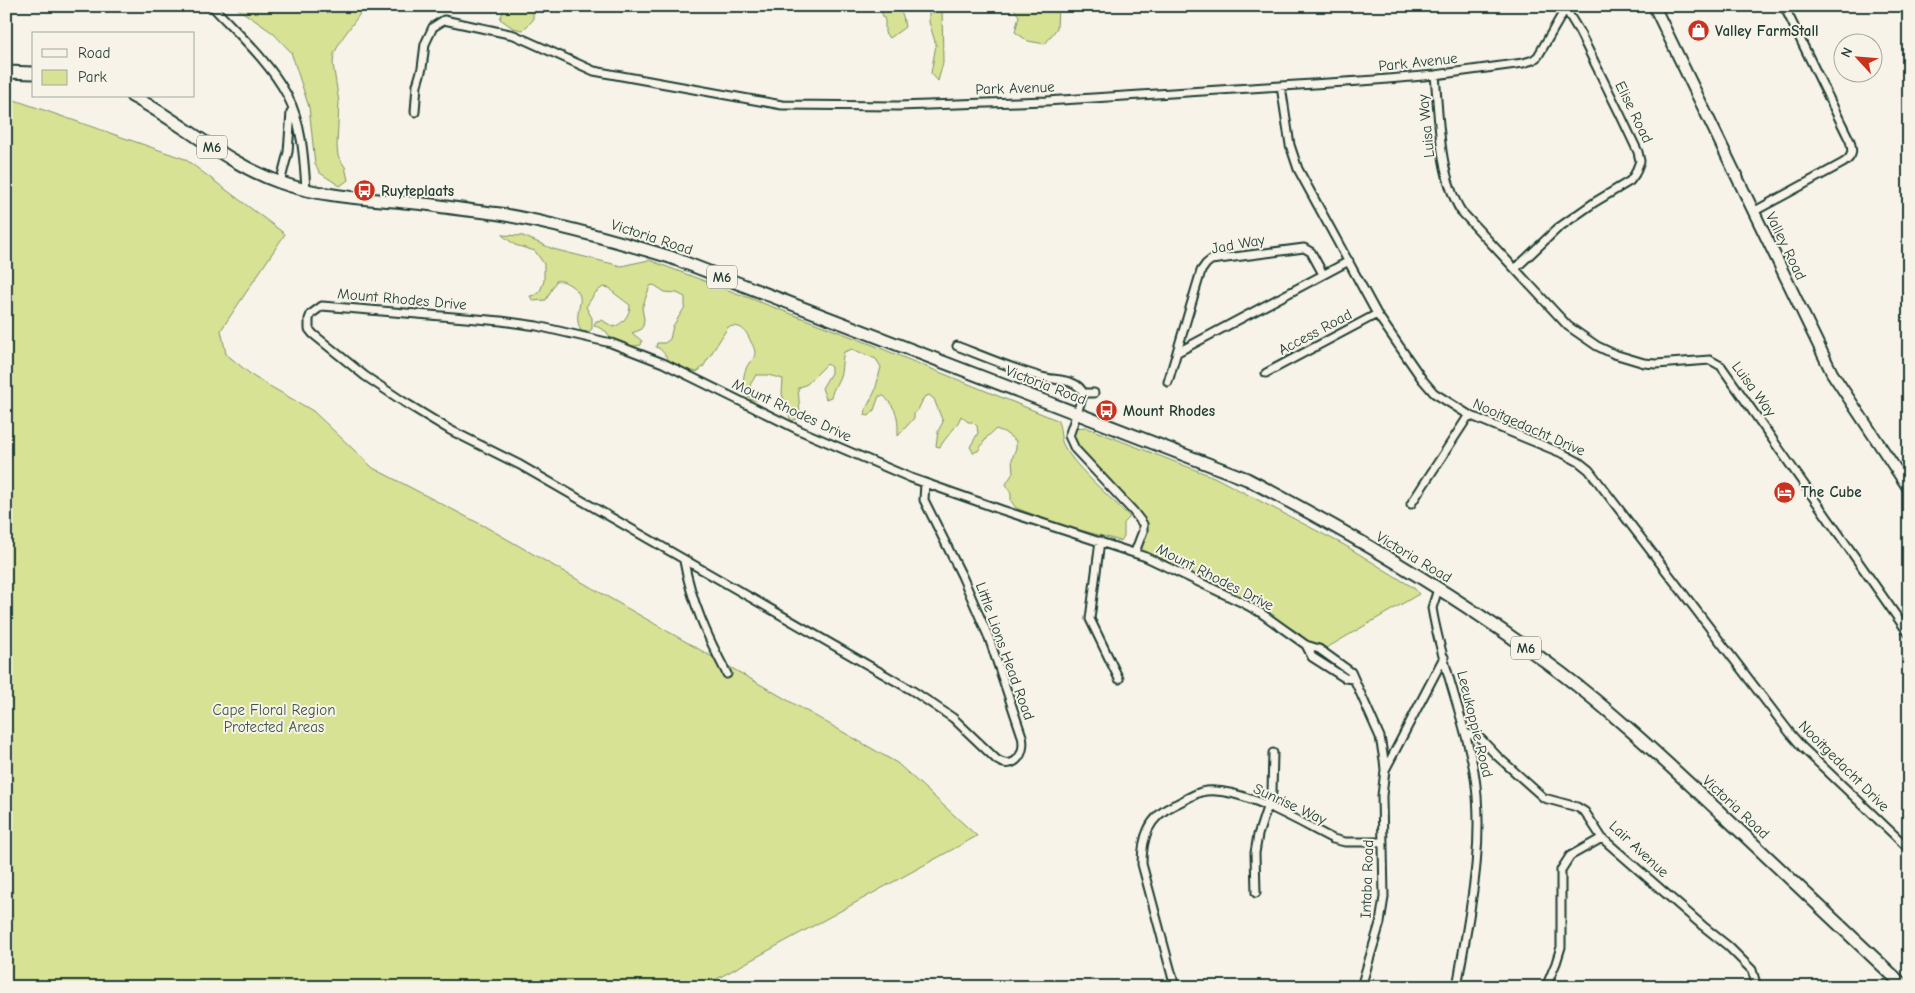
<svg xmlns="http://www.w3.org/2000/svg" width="1915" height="993" font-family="'Comic Neue',sans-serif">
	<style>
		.green { fill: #d7e295; stroke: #7b9064 }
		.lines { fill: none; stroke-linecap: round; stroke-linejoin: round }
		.river { stroke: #8dd9ee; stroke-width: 15 }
		.street-casing { stroke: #1f3d34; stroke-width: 11 }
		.secondary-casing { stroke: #1f3d34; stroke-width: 14 }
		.primary-casing { stroke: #1f3d34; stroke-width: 15 }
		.street { stroke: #f7f3e8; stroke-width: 7 }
		.secondary { stroke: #f7f3e8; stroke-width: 10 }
		.primary { stroke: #f7f3e8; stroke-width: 11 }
		.labels { text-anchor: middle; stroke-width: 4; stroke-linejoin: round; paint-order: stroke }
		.shield { fill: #f7f3e8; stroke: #60746a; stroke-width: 1 }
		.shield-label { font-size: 14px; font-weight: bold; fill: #1f3d34 }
		.poi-label { font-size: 15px; font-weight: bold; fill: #1f3d34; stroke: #f7f3e8; text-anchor: start }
		.street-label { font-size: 15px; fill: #1f3d34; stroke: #f7f3e8 }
		.park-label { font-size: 15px; fill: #3b5643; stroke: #f7f3e8 }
	</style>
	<rect width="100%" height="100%" fill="#f7f3e8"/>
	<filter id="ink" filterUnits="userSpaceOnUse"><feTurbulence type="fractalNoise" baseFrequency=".02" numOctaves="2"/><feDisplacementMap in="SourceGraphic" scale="10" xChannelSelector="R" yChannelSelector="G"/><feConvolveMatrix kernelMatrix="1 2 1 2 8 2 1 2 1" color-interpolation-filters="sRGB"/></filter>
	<g filter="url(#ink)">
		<path class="green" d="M234,6H363L359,15L341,40L334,54L333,64L339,102L337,146L338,156L345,167L348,180L340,186L320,173L315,164L309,107L291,52L273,33Z
			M505,6H533V20L523,30L513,28L500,19Z
			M879,6H897L903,16L905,27L890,38L885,33V21Z
			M926,6H942L943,63L938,81L931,73L936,45L929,22V12Z
			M1012,6H1058L1057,28L1045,44L1028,41L1015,32L1019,16Z
			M6,97L185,159L285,234L221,330L226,354L254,377L313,411L373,468L486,527L897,763L977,836L702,987H6Z
			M502,235L523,236L553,249L621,266L649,260L868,343L1057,420C1062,428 1059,438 1064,446C1076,468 1111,498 1130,517L1124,523V536L1121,541L1061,525L1016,508L1011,501V494L1006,484L1013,473L1012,459L1016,448V441L1004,432L996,429L987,437L978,451L973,452L970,447L978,433L977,426L973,422H968L961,416C957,428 946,436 940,447L936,446L938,431L943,422L934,399L929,395L924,397L918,410L914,414V418L898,436C898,417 898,411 884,396H879L874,410L869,416L865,415L866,409L875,391L881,367L876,359L852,349L844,352C842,359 842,366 841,373C839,381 833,388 831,397L826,399L822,388L831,373V367L827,364L807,384L798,388L800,412L797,419L791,421L782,394L783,379L768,375H756L750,385L752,390L758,394L757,400H751C742,389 741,376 749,363C752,360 755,358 755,353C755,350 753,345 751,342C746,330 741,324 728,327L703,367L697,372C688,370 678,367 670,361C664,356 664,350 656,347L657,343H665L670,339L673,326L685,307V297L677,293L665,292L654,285L650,286L642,308L644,319L643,326L640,330L632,333L642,341L641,345C628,348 612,346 607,332L594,325L596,321L602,320L613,327C622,325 630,315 630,305L614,293L610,288L603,287L595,293L586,307L592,318V329L588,332L581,331C570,309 592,299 570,285C565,282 562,280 556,281L546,300L533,301L530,296L535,295L540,291L544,281V264L535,251L515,245Z
			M1085,427L1214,477L1346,546L1414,588L1419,594L1316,654L1300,634L1240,596L1141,549L1147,527L1137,508L1109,482L1078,450L1072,438L1076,428Z"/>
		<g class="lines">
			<path class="river" d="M1905,6L1909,10"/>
			<defs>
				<path id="street" d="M212,6C238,34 269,61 287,95C302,123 304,158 306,189
					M1435,75C1439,117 1439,176 1461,211L1568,326L1597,346L1614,354L1644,363L1656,364L1710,360L1721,366L1909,634
					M1281,86L1290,145L1298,169L1377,314L1422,379L1434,393L1469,415L1564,454L1579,462L1589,470L1790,733L1802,747L1909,849
					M415,112L417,85L422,68L425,44L433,27L444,20L514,35L594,71L782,105L898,106L1046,101L1376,80L1435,75L1523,63L1533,60L1538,56L1567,6
					M280,183L288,152L291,112
					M1753,212L1843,163C1853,157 1853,151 1850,141L1784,6
					M1516,268L1558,228L1595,202L1630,181L1635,174L1640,161L1638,152L1620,114L1579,31L1565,8
					M957,346C985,357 1013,369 1042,377C1055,381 1077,378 1083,393L1082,398L1069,436L1075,449L1133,511L1143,524V531L1135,552
					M1178,352L1349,261
					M1266,373L1377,314
					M1168,382L1201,271L1206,264L1211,260L1304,248L1311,252L1323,274
					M1083,393H1094
					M925,483L924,500L962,576L989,638L1022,736C1026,753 1015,771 997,760L953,718L913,691L520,465L450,430L404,402L365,376L313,334L309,329V319L311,314L322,306L501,321L537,326L611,343L663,363L801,431L911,478L1002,510L1146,557L1241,602L1261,613L1306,645L1319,649L1351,672L1380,737L1384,760L1385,770L1382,796L1384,897L1380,923L1361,987
					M1411,504L1469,415
					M1100,541L1090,619L1119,679
					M684,561C691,601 708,638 727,674
					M1438,589L1432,608C1441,664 1464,716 1474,771C1486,844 1469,915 1457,987
					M1306,645L1312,657L1345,678L1353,679
					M1465,733L1479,737L1497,756L1544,798L1577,807L1585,812L1602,838L1703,926L1728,946L1752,970L1757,987
					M1385,770L1444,657
					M1256,893L1255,853L1258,835L1272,792L1273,753
					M1175,987L1142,864C1142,838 1148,817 1174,805C1183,801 1192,795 1201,792C1236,783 1301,823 1333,839L1345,842H1383
					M1546,987L1556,963L1561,947V870L1570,856L1602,838"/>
				<path id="secondary" d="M1654,6L1832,373L1909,489"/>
				<path id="primary" d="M6,72L34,73
					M132,96C182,122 225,163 279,182C325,199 385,199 433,205C455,209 478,211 500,214C558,224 614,240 670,257L1247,479C1356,536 1463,599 1561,673C1619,717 1672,768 1725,817C1785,874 1845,930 1905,987"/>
			</defs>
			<use href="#street" class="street-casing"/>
			<use href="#secondary" class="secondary-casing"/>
			<use href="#primary" class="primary-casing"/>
			<use href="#street" class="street"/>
			<use href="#secondary" class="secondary"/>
			<use href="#primary" class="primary"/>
		</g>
	</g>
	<defs>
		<symbol id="shop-disc" viewBox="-11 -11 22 22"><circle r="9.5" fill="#c8321e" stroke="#f7f3e8"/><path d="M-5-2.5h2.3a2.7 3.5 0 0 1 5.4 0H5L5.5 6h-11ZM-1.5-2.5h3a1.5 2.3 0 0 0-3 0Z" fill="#fff"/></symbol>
		<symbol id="bus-disc" viewBox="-11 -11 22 22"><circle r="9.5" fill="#c8321e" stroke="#f7f3e8"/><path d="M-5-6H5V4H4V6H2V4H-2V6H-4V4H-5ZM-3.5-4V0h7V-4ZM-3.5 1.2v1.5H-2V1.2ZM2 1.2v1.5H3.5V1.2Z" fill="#fff"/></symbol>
		<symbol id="hotel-disc" viewBox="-11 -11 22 22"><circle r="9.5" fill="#c8321e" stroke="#f7f3e8"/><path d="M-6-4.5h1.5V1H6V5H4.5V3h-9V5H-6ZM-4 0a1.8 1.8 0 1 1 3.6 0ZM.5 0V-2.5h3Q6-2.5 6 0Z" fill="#fff"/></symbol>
	</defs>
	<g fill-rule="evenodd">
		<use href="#shop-disc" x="1686" y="18" width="25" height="25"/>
		<use href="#bus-disc" x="352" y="178" width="25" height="25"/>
		<use href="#bus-disc" x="1094" y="398" width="25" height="25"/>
		<use href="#hotel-disc" x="1772" y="480" width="25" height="25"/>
	</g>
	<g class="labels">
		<g class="shield">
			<rect x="197" y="135.5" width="30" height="23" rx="4"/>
			<rect x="707" y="265.5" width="30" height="23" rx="4"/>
			<rect x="1511" y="636.5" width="30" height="23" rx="4"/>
		</g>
		<g class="shield-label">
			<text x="212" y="152">M6</text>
			<text x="722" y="282">M6</text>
			<text x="1526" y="653">M6</text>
		</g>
		<g class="poi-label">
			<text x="1715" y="36">Valley FarmStall</text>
			<text x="381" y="196">Ruyteplaats</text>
			<text x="1123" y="416">Mount Rhodes</text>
			<text x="1801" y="497">The Cube</text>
		</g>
		<g class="street-label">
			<text transform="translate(1418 62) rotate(-6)" y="5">Park Avenue</text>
			<text transform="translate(1015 88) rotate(-2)" y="5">Park Avenue</text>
			<text transform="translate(1634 112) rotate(64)" y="5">Elise Road</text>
			<text transform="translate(1426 126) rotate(-96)" y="5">Luisa Way</text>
			<text transform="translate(652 237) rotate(18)" y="5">Victoria Road</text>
			<text transform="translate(1238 244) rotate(-10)" y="5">Jad Way</text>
			<text transform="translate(1786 246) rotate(64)" y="5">Valley Road</text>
			<text transform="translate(402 299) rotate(5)" y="5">Mount Rhodes Drive</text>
			<text transform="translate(1315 332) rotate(-28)" y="5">Access Road</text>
			<text transform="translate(1046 385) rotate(21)" y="5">Victoria Road</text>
			<text transform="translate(1754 389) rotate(54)" y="5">Luisa Way</text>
			<text transform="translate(792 410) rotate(25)" y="5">Mount Rhodes Drive</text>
			<text transform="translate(1529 427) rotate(24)" y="5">Nooitgedacht Drive</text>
			<text transform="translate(1414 557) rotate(31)" y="5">Victoria Road</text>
			<text transform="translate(1215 577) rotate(27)" y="5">Mount Rhodes Drive</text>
			<text transform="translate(1005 651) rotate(70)" y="5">Little Lions Head Road</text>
			<text transform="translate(1475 724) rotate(76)" y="5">Leeukoppie Road</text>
			<text transform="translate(1844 766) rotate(45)" y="5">Nooitgedacht Drive</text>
			<text transform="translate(1290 804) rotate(25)" y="5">Sunrise Way</text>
			<text transform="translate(1736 807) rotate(43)" y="5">Victoria Road</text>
			<text transform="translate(1639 849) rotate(43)" y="5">Lair Avenue</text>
			<text transform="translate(1367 879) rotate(-88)" y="5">Intaba Road</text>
		</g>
		<g class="park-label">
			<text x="274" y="715">Cape Floral Region<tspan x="274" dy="17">Protected Areas</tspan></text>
		</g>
	</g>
	<rect width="1915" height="993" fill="none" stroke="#f7f3e8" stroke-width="25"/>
	<rect x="12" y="12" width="1890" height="968" fill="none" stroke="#1f3d34" stroke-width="2" filter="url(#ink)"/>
	<rect x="32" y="32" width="162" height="65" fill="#f7f3e8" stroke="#a1aaa0"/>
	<rect x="42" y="49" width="25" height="8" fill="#f7f3e8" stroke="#a1aaa0"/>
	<text x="78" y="58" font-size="15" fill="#1f3d34">Road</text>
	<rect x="42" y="70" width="25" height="15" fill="#d7e295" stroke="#a1aaa0"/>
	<text x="78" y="82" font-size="15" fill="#1f3d34">Park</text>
	<g transform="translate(1858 58) rotate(296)"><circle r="24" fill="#f7f3e8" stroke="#a1aaa0"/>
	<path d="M0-4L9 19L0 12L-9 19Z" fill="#c8321e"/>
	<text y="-8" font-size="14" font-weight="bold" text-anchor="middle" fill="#1f3d34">N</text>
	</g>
</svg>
